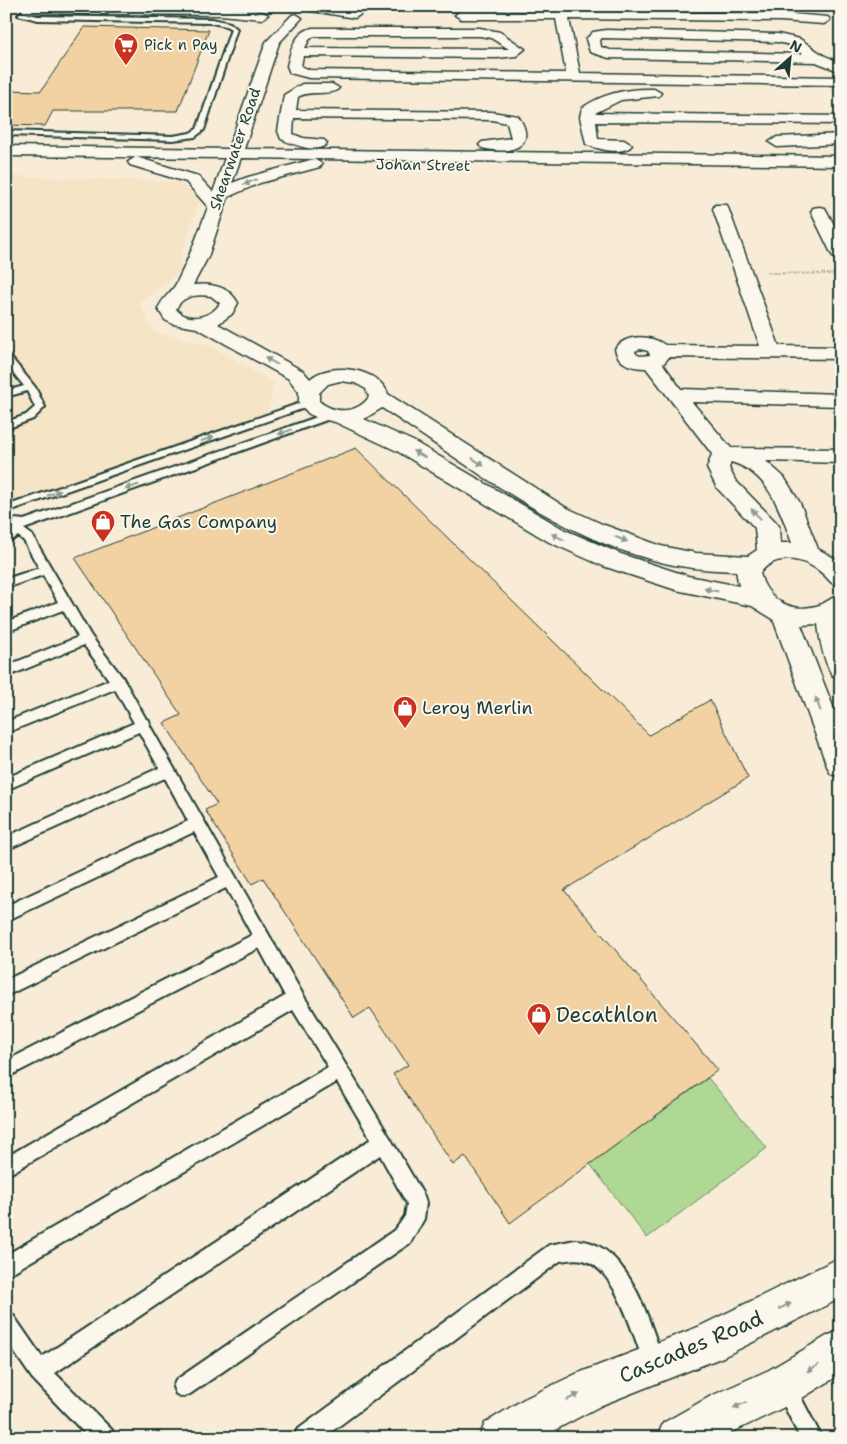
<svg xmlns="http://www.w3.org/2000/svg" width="847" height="1444" font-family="'Shantell Sans',sans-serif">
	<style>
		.built { fill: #f6e4c7 }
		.green { fill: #afd894; stroke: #678a64 }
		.building { fill: #f2d1a3; stroke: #1f3d34 }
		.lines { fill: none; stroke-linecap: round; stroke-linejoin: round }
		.service-casing { stroke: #1f3d34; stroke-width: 4 }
		.minor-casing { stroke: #1f3d34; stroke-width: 3 }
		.path { stroke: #1f3d34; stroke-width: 2; stroke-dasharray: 0.5 2; stroke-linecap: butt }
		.service { fill: #fbf7ec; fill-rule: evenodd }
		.minor { fill: #fbf7ec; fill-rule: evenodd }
		.oneway { fill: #8d9a90 }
		.labels { text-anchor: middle; stroke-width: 4; stroke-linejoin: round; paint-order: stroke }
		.far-poi-label { font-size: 15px; fill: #1f3d34; stroke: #fbf7ec; text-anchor: start }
		.far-street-label { font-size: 15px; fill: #1f3d34; stroke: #fbf7ec }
		.poi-label { font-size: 18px; fill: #1f3d34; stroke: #fbf7ec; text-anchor: start }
		.near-poi-label { font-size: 21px; fill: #1f3d34; stroke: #fbf7ec; text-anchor: start }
		.near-street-label { font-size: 21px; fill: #1f3d34; stroke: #fbf7ec }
	</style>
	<rect width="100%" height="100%" fill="#f8ecd6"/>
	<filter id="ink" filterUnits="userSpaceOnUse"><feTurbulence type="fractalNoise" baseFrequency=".02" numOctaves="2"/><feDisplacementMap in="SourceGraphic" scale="10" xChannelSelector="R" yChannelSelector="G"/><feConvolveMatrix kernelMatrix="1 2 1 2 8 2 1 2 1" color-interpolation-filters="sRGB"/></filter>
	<g filter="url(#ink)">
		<path class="built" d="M6,176L176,182L200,196L182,253L179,273L139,303L154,332L209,345L274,383L267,414L6,509Z"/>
		<path class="green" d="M708,1078L767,1148L647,1238L590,1164Z"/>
		<path class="building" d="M84,27L209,30L178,111H53L45,126L6,125V90L41,91Z
			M356,448L649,735L710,700L748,778L564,890L718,1070L510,1223L465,1156L453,1165L393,1074L408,1065L370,1008L354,1018L263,878L252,884L205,810L217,804L164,723L181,715L75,558Z"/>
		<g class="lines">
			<defs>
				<path id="service" d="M20,12L38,16L212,19L230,23L237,29L204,130L195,137L173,140L6,135V131L173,136L190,133L197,129L231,29L226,26L212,23L38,20L18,15Z
					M6,354L9,355L35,387L45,407L33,419L6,429V422L26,415L35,407L27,391L6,397V391L24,386L6,364Z
					M309,400L313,401V405L6,512V506Z
					M331,412L335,413V417L24,529L32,535L91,636L123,678L146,719L149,720L150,726L302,993L389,1136L424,1196L426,1203L424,1219L410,1243L190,1394L183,1397L176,1394L173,1387L176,1380L396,1229L405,1216L407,1204L380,1155L55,1373L112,1430L115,1438H89L32,1378L6,1340V1312L13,1315L42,1357L371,1139L337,1082L6,1276V1255L328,1067L293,1010L6,1176V1157L285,996L259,948L6,1078V1061L252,935L226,888L6,996V980L219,877L194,832L6,921V906L188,821L165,778L6,850V837L159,768L139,732L6,790V778L134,723L115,689L6,733V722L109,680L84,645L6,677V666L78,637L63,610L6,632V622L58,602L43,575L6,588V579L39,568L24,541L18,536L6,544V534L12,529L15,519L24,520Z
					M575,1240C628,1240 650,1323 664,1363L661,1370L654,1373L647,1370C634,1341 618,1269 583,1260C575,1258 567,1260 560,1261L323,1438H294L297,1430L549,1245Z
					M785,1377L792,1380L822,1438H800L775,1387L778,1380Z
					M540,1406L547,1410L560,1438H538L529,1417L533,1410Z"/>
				<path id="minor" d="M28,6C58,6 257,2 268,15L262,19L221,15L24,13L22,10L24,7Z
					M330,6L359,11L361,14L355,18L312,11L306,7Z
					M361,6H487V7L481,11L367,10Z
					M554,6H566L567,12L780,13L828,17L830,20L824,24L780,21L569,19L580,73L841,77V85L309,78L290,73L287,66C291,50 294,33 312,28H480L500,32L525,49L516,56L497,58L303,56L301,66L310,70L566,73L556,19H461L455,15L461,11L555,12ZM314,36H480L491,38L509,49L305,48L309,40Z
					M296,14L302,18L279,43L244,149L841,156V166L314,159L322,164L320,167L260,183L228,197L208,257L193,285C211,283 229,286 238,303L232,314L218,324L303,371L310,379C330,361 379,368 388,394L565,507L602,524L661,546L696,553L748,556L757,550L755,528L717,488L707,468L712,454L646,368C632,368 618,364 615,349C626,333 651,335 665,345L760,346L713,209L715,205H727L779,346L841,347V359L669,357L663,364L681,389L841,394V406L692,402L731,448L841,449V463L766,461L784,477L800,503L818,549L841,562V587C831,585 830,580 823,574C805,558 776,552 760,573C766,599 790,613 816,606C825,604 832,597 841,594V678L832,675C823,659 820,642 818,624L801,625L841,727V777L831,774L827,766L773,619L752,606L676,590L603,566L549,542L397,451L335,422L318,418L309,414L299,403V392L289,379L197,328L173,324L165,320L158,309C162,298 171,293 176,284C189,259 198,234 208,207L186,182L130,165L128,162L136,157L198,176L213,192L225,158L6,156V146L228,149L266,42L292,15ZM241,158L314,159L248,177L232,183ZM211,296L220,303C212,318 187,323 176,309C182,295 198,294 211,296ZM640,349L648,351L650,355L640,356L636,354L635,351ZM340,381L355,383L366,389L369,397C357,414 334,414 319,401V393L328,384ZM382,408C466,463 554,534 653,560C681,568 708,570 736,571L739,586L688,576L621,554L565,530L413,441L364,419ZM731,462C769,473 780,510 792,543H780L779,526L775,521L735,480L729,468Z
					M606,30L778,34L800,39L823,55L841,63V72L816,62L609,58L590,52L586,39L593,32ZM602,38L778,42L790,45L803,54L610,50L601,47L600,40Z
					M302,84H332L339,88C331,97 310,89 298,97L296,110L492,112L518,116C540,148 508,155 482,148L479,145L482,142L511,138L507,123L492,120L294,118L293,134L303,138L324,140L327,143C318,155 292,144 281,139L278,131L284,95Z
					M654,89L661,93L659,96L621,100L595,113L841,116V124L596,122L598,139L624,140L632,145C624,156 596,149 586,144L580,117L582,108C603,93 628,88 654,89Z
					M841,134V144L777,147L769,142L777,137Z
					M819,207L825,208L841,238V260L835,259L832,255L811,212L813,208Z
					M841,1257V1298L723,1357L602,1405L540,1438H479L485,1423L524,1399L576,1374L698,1327Z
					M841,1330V1374L799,1400L720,1438H657L663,1423L711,1396L769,1370L827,1336Z"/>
			</defs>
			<use href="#service" class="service-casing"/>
			<use href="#minor" class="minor-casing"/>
			<path class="path" d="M767,273L835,274"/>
			<use href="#service" class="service"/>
			<use href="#minor" class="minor"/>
		</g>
		<defs><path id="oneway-solid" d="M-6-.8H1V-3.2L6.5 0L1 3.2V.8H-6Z" transform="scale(1.25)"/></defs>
		<g class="oneway">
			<use href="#oneway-solid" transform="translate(250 182) rotate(158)"/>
			<use href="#oneway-solid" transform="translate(271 361) rotate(-151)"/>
			<use href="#oneway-solid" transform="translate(285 432) rotate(160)"/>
			<use href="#oneway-solid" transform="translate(207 439) rotate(-19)"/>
			<use href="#oneway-solid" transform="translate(419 454) rotate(-151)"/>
			<use href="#oneway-solid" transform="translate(478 462) rotate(33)"/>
			<use href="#oneway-solid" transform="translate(132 487) rotate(161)"/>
			<use href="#oneway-solid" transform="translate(54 493) rotate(-19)"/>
			<use href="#oneway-solid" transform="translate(756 514) rotate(-134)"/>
			<use href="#oneway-solid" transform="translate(558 537) rotate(-154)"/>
			<use href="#oneway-solid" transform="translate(621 539) rotate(21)"/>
			<use href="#oneway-solid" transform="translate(711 590) rotate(-169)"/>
			<use href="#oneway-solid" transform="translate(818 704) rotate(-110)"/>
			<use href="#oneway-solid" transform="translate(785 1306) rotate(-26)"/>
			<use href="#oneway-solid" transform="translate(813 1368) rotate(148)"/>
			<use href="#oneway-solid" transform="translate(573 1397) rotate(-26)"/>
			<use href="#oneway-solid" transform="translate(740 1405) rotate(157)"/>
		</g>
	</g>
	<defs>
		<symbol id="supermarket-pin" viewBox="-11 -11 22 30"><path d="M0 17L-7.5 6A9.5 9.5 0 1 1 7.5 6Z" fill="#c8321e" stroke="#fbf7ec"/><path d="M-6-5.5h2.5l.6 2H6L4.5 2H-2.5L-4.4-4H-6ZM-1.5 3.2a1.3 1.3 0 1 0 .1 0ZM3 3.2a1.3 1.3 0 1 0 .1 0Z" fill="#fff"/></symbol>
		<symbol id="shop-pin" viewBox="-11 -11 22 30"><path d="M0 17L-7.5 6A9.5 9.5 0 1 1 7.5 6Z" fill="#c8321e" stroke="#fbf7ec"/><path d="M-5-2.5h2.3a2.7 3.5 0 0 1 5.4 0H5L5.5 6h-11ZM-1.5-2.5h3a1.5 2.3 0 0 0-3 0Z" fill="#fff"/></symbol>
	</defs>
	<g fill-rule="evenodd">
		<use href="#supermarket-pin" x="112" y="31" width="28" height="38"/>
		<use href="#shop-pin" x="89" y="508" width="28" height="38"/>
		<use href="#shop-pin" x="391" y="694" width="28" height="38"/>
		<use href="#shop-pin" x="525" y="1001" width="28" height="38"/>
	</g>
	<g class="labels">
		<g class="far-poi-label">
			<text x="144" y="50">Pick n Pay</text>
		</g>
		<g class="far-street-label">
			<text transform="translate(235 149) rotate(-71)" y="5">Shearwater Road</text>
			<text transform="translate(423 165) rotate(1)" y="5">Johan Street</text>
		</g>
		<g class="poi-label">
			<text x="120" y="528">The Gas Company</text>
			<text x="422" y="714">Leroy Merlin</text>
		</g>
		<g class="near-poi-label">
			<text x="556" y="1022">Decathlon</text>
		</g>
		<g class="near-street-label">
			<text transform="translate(691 1347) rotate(-23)" y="7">Cascades Road</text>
		</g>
	</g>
	<rect width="847" height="1444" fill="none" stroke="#fbf7ec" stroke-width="25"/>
	<rect x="12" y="12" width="822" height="1419" fill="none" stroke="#1f3d34" stroke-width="2" filter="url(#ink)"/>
	<g transform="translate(790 58) rotate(27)" stroke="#fbf7ec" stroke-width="4" paint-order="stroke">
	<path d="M0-4L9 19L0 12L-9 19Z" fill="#1f3d34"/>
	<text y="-8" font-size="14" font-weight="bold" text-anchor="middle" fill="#1f3d34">N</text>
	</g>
</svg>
